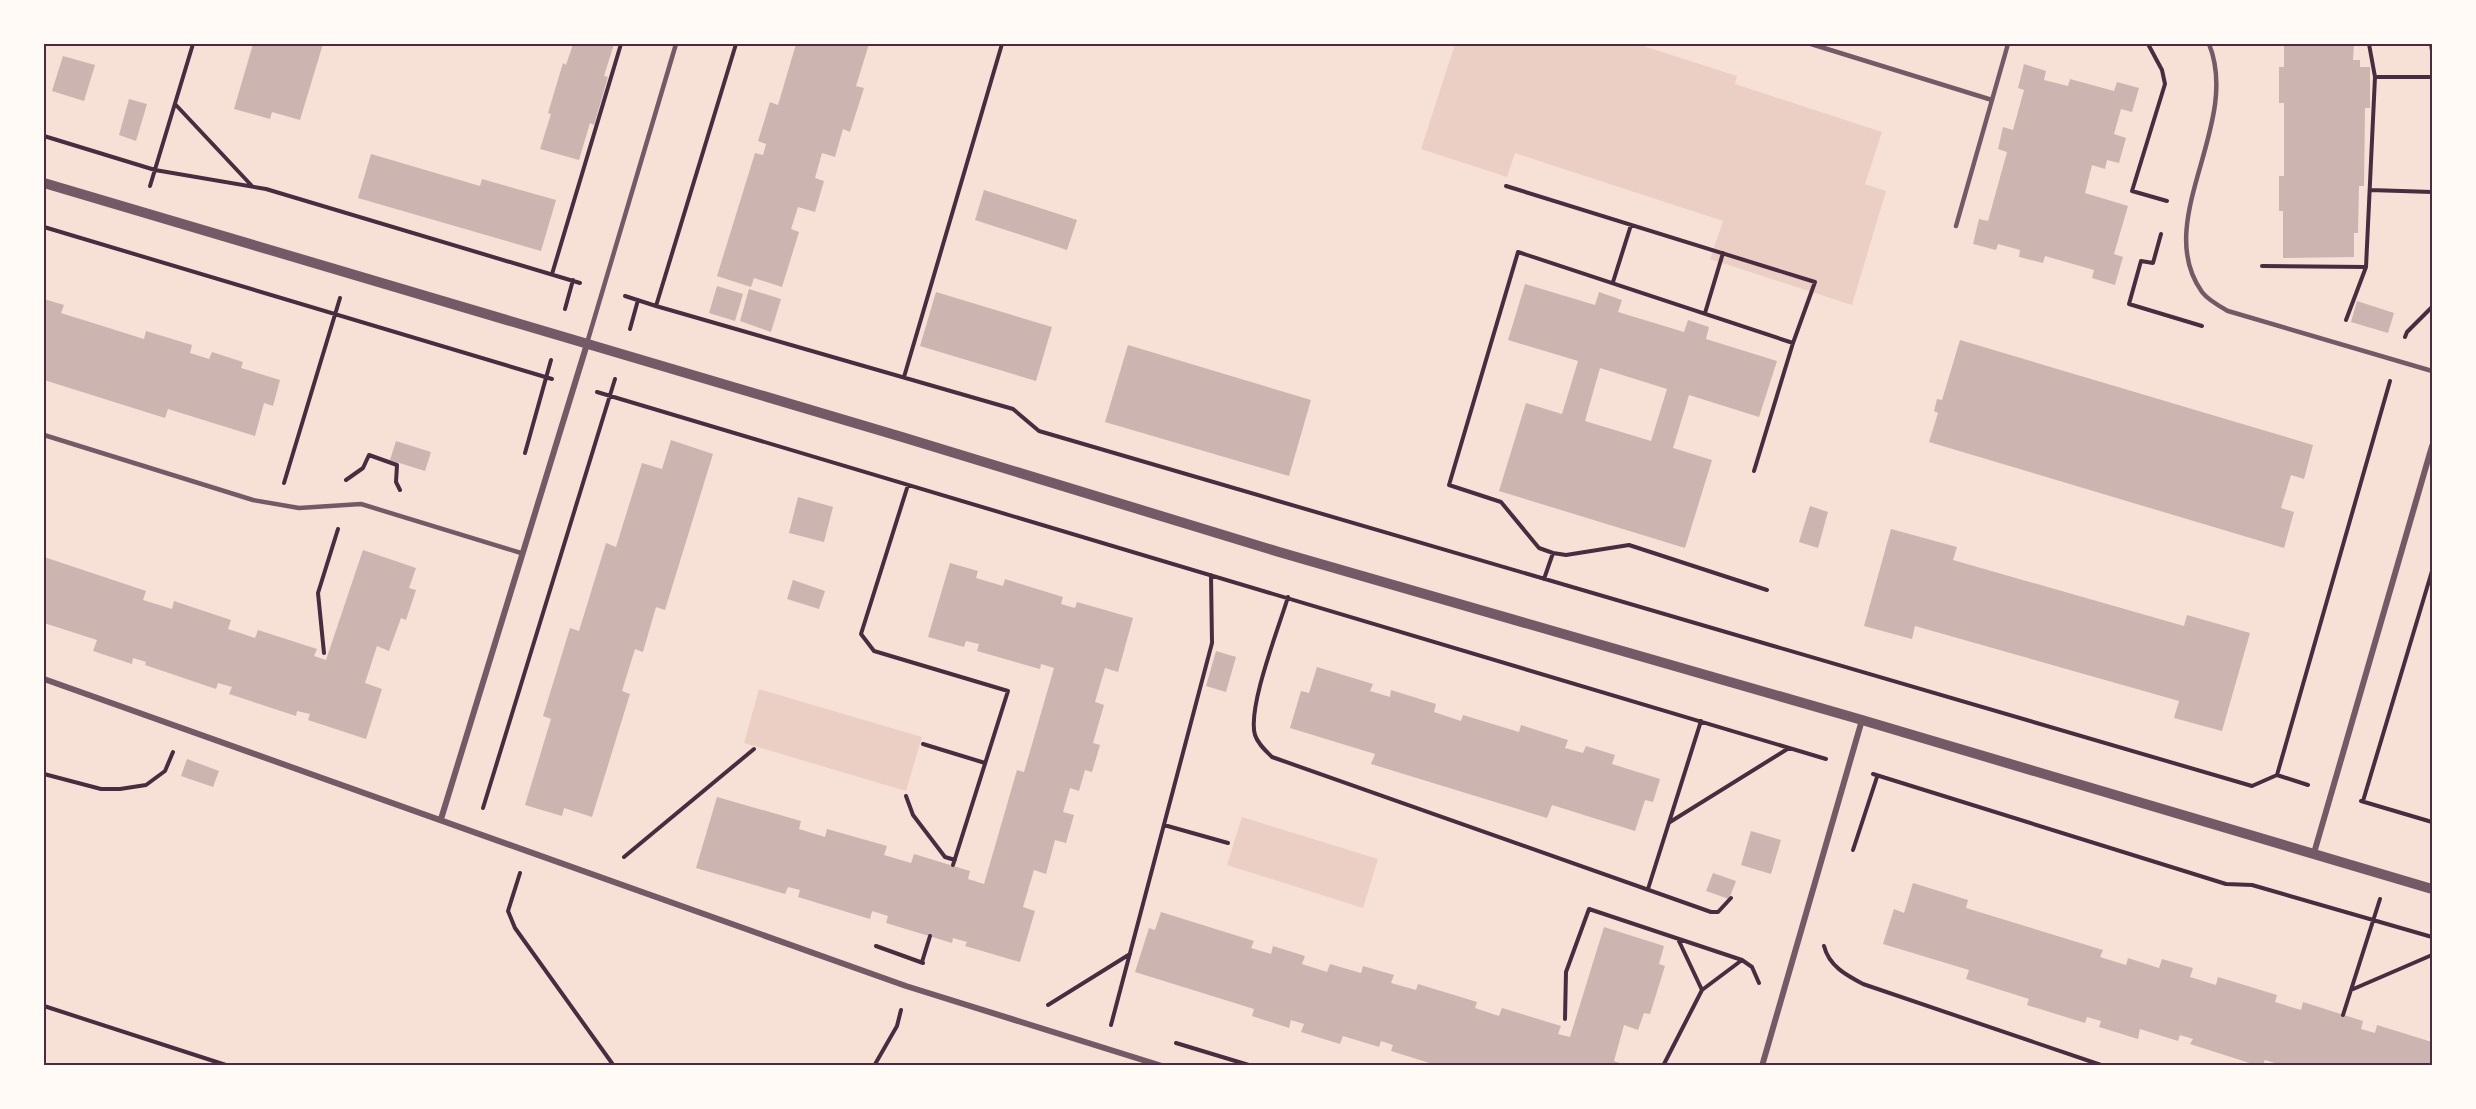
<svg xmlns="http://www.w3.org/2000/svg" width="2476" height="1109" font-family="Overpass,sans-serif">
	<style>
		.green { fill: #ebcfc5 }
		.building { fill: #ccb4b1; fill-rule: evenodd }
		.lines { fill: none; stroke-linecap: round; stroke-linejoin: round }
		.path { stroke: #4a2c40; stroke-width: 4 }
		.service { stroke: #755966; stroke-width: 4.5 }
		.minor { stroke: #755966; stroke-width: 6 }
		.tertiary { stroke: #755966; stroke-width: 10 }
		.neatline { fill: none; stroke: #4a2c40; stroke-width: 2 }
	</style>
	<rect width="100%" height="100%" fill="#f7e1d7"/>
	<path class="green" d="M1455,44H1637L1737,76L1735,84L1882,132L1865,184L1886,191L1852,305L1710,259L1723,221L1515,153L1507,177L1421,149Z
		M759,689L922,737L906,791L744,743Z
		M1242,817L1378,859L1363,908L1227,865Z"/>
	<path class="building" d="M253,44H323L300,120L272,112L270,119L234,109Z
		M573,44H614L604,76L608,77L594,125L590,123L579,160L540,149L551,114L548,113L563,63L566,65Z
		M796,44H869L856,86L864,88L850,132L843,129L835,157L822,153L815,178L824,181L815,212L798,207L791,229L799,232L782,287L754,278L751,287L717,276L755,153L763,155L766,144L758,141L770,102L778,105Z
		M2284,44H2354L2353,60H2360V67H2370V108H2365L2364,186H2359L2358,233H2354V257L2283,258V211H2279V176H2284V103H2279V67H2284Z
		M63,56L95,65L84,101L52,91Z
		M2024,64L2046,71L2044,80L2068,86L2070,79L2114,91L2117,82L2139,88L2132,112L2121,109L2114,134L2126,138L2119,163L2107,160L2105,169L2092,165L2085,193L2128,206L2114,254L2123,257L2115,285L2092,278L2094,270L2045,256L2043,263L2019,257L2020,250L1998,244L1996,250L1973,244L1979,219L1988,221L2007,152L1998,149L2003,127L2013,130L2024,90L2018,88Z
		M129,99L147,104L136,141L119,135Z
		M371,154L480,186L482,179L556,200L541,251L358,198Z
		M984,190L1077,220L1067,250L975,220Z
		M1525,284L1595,305L1599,292L1622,300L1618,312L1684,332L1688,320L1709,327L1706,339L1777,361L1759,417L1689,395L1673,448L1712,460L1685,548L1499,491L1526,403L1562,414L1578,361L1508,340ZM1600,368L1667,389L1651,441L1585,421Z
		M717,286L743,294L735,321L709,313Z
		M749,289L781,299L771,332L740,321Z
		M936,292L1052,327L1036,381L920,346Z
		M44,299L64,305L61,313L144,339L146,331L192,345L190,353L209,359L212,352L243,362L241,368L280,380L273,406L264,403L255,436L168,409L165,418L44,380Z
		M2357,301L2394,313L2388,333L2351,322Z
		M1960,340L2313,445L2304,479L2291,475L2281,508L2294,512L2284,548L1929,442L1938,413L1934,411L1937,399L1942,400Z
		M1128,345L1311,400L1289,476L1105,422Z
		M671,440L713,454L665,610L656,607L643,652L635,649L622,691L630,694L592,817L564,808L562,816L525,805L551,719L543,716L570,628L579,631L606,543L616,547L642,463L662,469Z
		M396,441L431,452L425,471L390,460Z
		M798,497L833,507L824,542L789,533Z
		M1810,506L1828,512L1818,548L1799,542Z
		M1891,529L1957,547L1953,560L2184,626L2187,615L2250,633L2222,731L2174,718L2179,701L1915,626L1912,639L1864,626Z
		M363,550L416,568L409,588L416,590L406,620L401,618L389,651L377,646L365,683L382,689L366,739L308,720L310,714L297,711L296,716L229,694L232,687L218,683L216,689L145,665L146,662L133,658L132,664L93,651L97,640L44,623V557L146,591L143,600L172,609L174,601L231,620L228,629L255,638L258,630L317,649L314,656L326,660Z
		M950,563L978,571L976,578L1003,586L1005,579L1063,597L1061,604L1075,608L1077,602L1133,618L1118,672L1105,668L1095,702L1104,705L1093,743L1100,745L1092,772L1085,770L1079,791L1070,788L1063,812L1074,815L1066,843L1055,840L1046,874L1034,870L1023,907L1035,911L1020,962L965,946L967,942L953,938L952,943L886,923L888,916L872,911L870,919L798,897L800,890L788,887L785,894L696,868L717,797L801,821L799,829L825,837L827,829L887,846L884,855L911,863L914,854L970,871L968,879L984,884L1017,770L1024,772L1054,668L1041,664L1040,669L977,651L979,644L966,641L964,647L928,637Z
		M793,580L825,591L819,609L787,599Z
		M1216,651L1236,657L1226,692L1206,686Z
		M1317,667L1373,684L1370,691L1390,697L1391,690L1436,704L1434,712L1461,721L1463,715L1519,732L1521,725L1568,740L1565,748L1583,753L1586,746L1615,755L1612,764L1660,779L1653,802L1645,800L1635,831L1552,805L1547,818L1371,764L1375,754L1290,728L1301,691L1309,693Z
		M187,759L219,771L213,787L181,776Z
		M1751,831L1781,840L1771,874L1741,865Z
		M1713,873L1736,881L1729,899L1706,891Z
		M1913,883L1968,900L1966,908L2103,950L2100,957L2126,965L2128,958L2159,968L2162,959L2193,968L2190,977L2216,985L2218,977L2277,995L2275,1002L2301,1010L2303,1002L2363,1021L2361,1029L2375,1033L2377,1025L2432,1042L2431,1066H2277L2278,1064L2265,1060L2262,1066H2259L2190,1044L2193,1039L2180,1035L2178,1041L2140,1029L2138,1039L2099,1027L2101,1021L2087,1017L2085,1023L2027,1005L2029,999L1966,979L1969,970L1883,944L1894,909L1904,913Z
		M1161,912L1254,941L1251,948L1271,954L1273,946L1305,956L1302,964L1327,972L1330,964L1361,973L1363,966L1394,975L1391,983L1416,990L1418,984L1477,1002L1475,1008L1499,1016L1502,1008L1561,1026L1558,1034L1570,1037L1604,927L1664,946L1659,964L1665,966L1650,1014L1644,1013L1638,1030L1624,1025L1614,1061L1628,1066H1439L1391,1051L1393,1045L1381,1041L1379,1047L1343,1036L1340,1044L1301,1032L1304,1024L1291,1020L1289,1028L1252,1016L1254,1009L1135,972L1149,928L1155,930Z"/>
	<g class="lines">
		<path class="path" d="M736,44L656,306L1013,409L1039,431L2252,786L2277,775L2390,381
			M2148,44L2162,70L2165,84L2132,191L2167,201
			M2431,44L2432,51
			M2375,77H2432
			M175,104L252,186
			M44,136L155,170L266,189L580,283
			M150,186L193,44
			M1506,186L1815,282L1793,343
			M2370,190L2432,192
			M44,227L552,379
			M2161,234L2153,263L2141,261L2129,304L2202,326
			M2262,266L2366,267
			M552,274L621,44
			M1613,282L1631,225
			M625,296L656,306
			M565,309L573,280
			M1705,313L1723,253
			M2346,320L2366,267L2375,77L2369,44
			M630,329L638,300
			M2405,337L2407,332L2432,307
			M904,377L1002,44
			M597,392L1826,759
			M525,453L551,360
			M1754,471L1793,343L1518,252L1449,485L1501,502L1539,548L1553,553L1566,555L1629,545L1767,590
			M346,480L363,468L369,455L397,465L396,482L400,490
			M284,483L340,298
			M908,485L861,634L874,651L1008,691L953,865
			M1544,579L1553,553
			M1288,597C1279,627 1247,708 1255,735C1258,744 1265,750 1272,757L1711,912H1718L1731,898
			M324,653L318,593L338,529
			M923,744L985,763
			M44,774L101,789H120L146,785L165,771L173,752
			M1873,774L2226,884L2252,885L2432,937
			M2277,775L2308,785
			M906,796L913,815L945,857L955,860
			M2361,801L2432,822
			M2363,801L2432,571
			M483,808L615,379
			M1670,822L1789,748
			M1164,825L1228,843
			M1853,850L1877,777
			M624,857L754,749
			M520,873L508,911L515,928L614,1066
			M1648,889L1701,721
			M1678,939L1702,990
			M876,946L923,963
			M1824,946C1829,966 1846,975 1863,984L2104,1066
			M922,962L930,936
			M2351,990L2432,955
			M1048,1005L1130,954
			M44,1006L229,1066
			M2343,1015L2380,899
			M1565,1019L1566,972L1589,909L1742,960L1752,967L1759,983
			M1111,1025L1212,643L1211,575
			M1176,1043L1252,1066
			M874,1066L897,1026L901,1010
			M1663,1066L1702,990L1742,960"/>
		<path class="service" d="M1811,44L1992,100
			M2209,44C2242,125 2151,221 2202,292C2208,300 2219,306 2228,311L2432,371
			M1956,226L2008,44
			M587,343L676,44
			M44,435L253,500L299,508L361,504L521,553"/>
		<path class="minor" d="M44,679L906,986L1162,1066
			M441,819L587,344
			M2314,853L2432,446
			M1762,1066L1862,720"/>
		<path class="tertiary" d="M44,183L902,437L1279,552L1862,720L2432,889"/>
	</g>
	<rect width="2476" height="1109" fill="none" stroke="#fffaf5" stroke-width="90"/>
	<rect x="45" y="45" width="2386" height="1019" class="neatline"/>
</svg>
